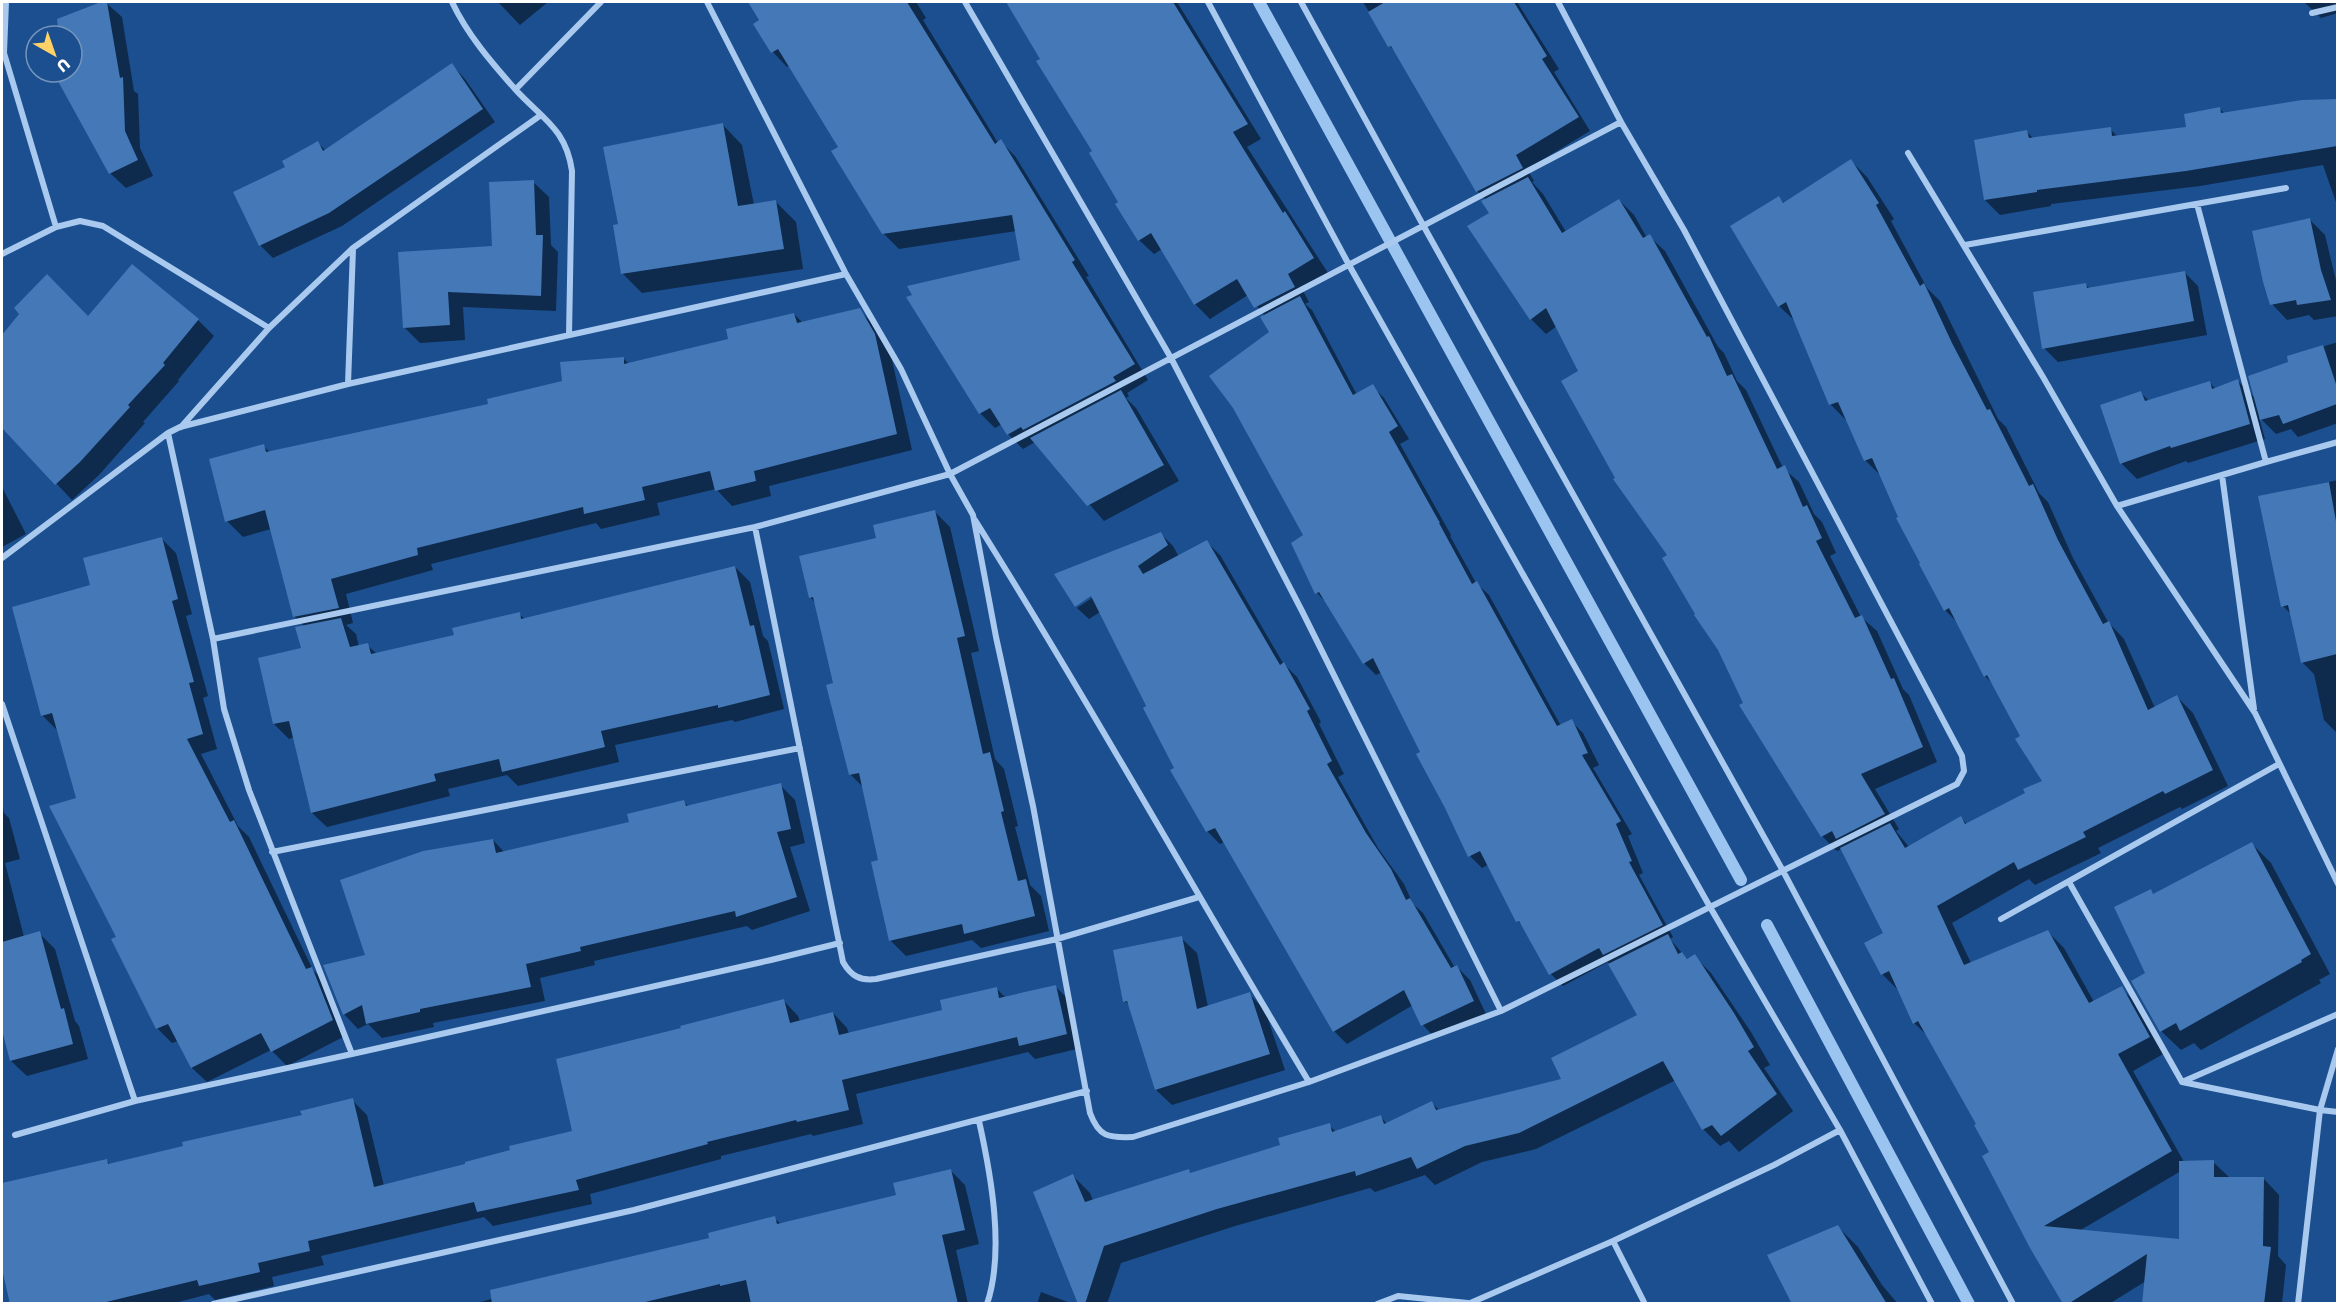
<svg xmlns="http://www.w3.org/2000/svg" width="2339" height="1305" font-family="Poppins,sans-serif">
	<style>
		.shadow { fill: #0007; fill-rule: evenodd }
		.lines { fill: none; stroke-linecap: round; stroke-linejoin: round }
		.stream { stroke: #9cc4f0; stroke-width: 12 }
		.building { fill: #4478b7 }
		.minor { stroke: #a9c9ee; stroke-width: 6 }
	</style>
	<rect width="100%" height="100%" fill="#1b4f8f"/>
	<path class="shadow" d="M105,2L122,17L134,91L138,94L140,148L153,176L126,188L110,173L55,72H72V36H61L59,20Z
		M498,2H548L520,25Z
		M750,2H916L926,18L923,20L998,143L1000,141L1015,156L1089,276L1086,277L1148,380L1127,393L1129,396L1126,398L1136,408L1179,481L1104,521L1035,442L1023,449L1008,434L1002,424L995,428L980,413L909,298L1022,261L1016,231L899,249L883,233L840,148L790,65L787,67L773,52L755,24L761,20Z
		M1008,2H1177L1261,139L1247,147L1328,273L1302,289L1309,302L1305,304L1312,310L1357,395L1372,386L1384,398L1409,439L1400,444L1451,535L1450,536L1476,583L1489,595L1561,726L1571,721L1583,733L1599,765L1593,768L1632,834L1628,836L1643,873L1639,875L1673,937L1670,939L1688,960L1694,956L1711,973L1751,1032L1770,1065L1764,1068L1793,1111L1739,1152L1729,1141L1720,1146L1703,1129L1676,1080L1536,1149L1482,1162L1435,1185L1425,1175L1375,1192L1370,1188L1235,1226L1121,1263L1107,1304H1079L1073,1176L1090,1193L1093,1201L1188,1171L1191,1174L1281,1146L1329,1125L1336,1132L1381,1117L1387,1124L1432,1103L1440,1111L1563,1080L1639,1016L1608,962L1563,986L1551,974L1526,930L1518,921L1489,864L1482,868L1470,856L1382,672L1376,675L1364,663L1329,605L1317,593L1271,332L1265,316L1248,295L1210,319L1195,304L1162,249L1154,254L1139,240L1094,152Z
		M1363,2H1517L1559,69L1554,72L1590,131L1527,169L1534,181L1532,182L1543,194L1566,232L1619,200L1634,215L1647,238L1649,236L1665,251L1718,347L1724,353L1737,381L1746,390L1783,468L1799,482L1814,514L1822,522L1836,553L1830,556L1861,617L1877,631L1903,689L1909,695L1937,762L1875,789L1899,829L1896,831L1909,847L1961,818L1967,824L2027,794L2045,781L2022,736L1992,683L1985,676L1958,623L1945,610L1881,476L1865,460L1847,421L1831,405L1796,322L1779,306V198L1785,204L1851,161L1867,177L1894,219L1891,221L1927,288L1940,301L1998,419L2006,427L2039,493L2048,502L2073,558L2108,622L2124,639L2155,708L2177,697L2193,713L2228,786L2182,809L2180,807L2098,848L2101,853L2035,885L2029,879L1952,923L1971,963L2048,932L2064,948L2094,1002L2121,988L2137,1004L2165,1053L2133,1071L2184,1162H2213L2230,1178H2263L2279,1195L2278,1256L2286,1265L2282,1304H2144L2146,1281L2109,1304H2065L1978,1124L1930,1038L1914,1023L1898,990L1882,974L1885,933L1842,849L1837,851L1822,836L1741,705L1744,703L1719,649L1669,555L1557,326L1546,334L1531,319L1469,226L1491,214L1486,200L1477,191L1397,54L1390,46ZM2181,1171V1240L2079,1231Z
		M2304,2H2338V13L2321,18Z
		M452,65L465,79L495,122L342,226L273,258L260,245L287,168L318,143L326,151Z
		M2336,100L2338,208L2323,165L2200,186L2051,204V206L2000,215L1985,200L2027,132L2034,139L2110,129L2118,137L2188,128L2220,109L2225,114Z
		M722,124L742,145L754,205L776,202L796,222L803,269L642,293L622,273Z
		M533,182L549,197L551,245L558,252L556,311L463,307L465,340L420,343L404,327L493,247Z
		M2309,219L2325,235L2338,289V316L2314,320L2309,315L2287,320L2272,304Z
		M132,266L198,320L214,336L178,380L179,381L143,422L145,423L99,475L72,500L2,426V337L21,314L88,318Z
		M2184,272L2198,286L2207,335L2058,362L2044,348L2086,285L2090,289Z
		M859,310L875,326L890,351L912,450L769,486L771,496L732,506L716,489L657,503L660,515L601,529L596,523L431,564L433,570L346,594L353,623L346,625L356,634L359,647L367,645L377,654L456,636L519,614L525,619L735,567L750,582L763,636L768,641L784,709L735,722L732,720L615,745L619,762L518,786L507,775L448,789L450,796L327,827L312,813L294,737L289,739L274,724L260,659L302,649L305,627L294,616L271,529L243,537L227,521L263,446L270,452L490,405L563,382L623,358L629,364L730,340L794,314L803,323Z
		M2338,342V423L2298,437L2291,429L2276,434L2259,417L2265,439L2188,463L2186,461L2137,479L2121,463L2141,393L2149,401L2209,382L2216,389L2238,381L2256,399L2290,363L2289,357Z
		M2338,480V744L2336,732L2324,720L2314,674L2302,662L2291,614L2283,606L2259,497Z
		M2,487L26,534L2,547Z
		M935,512L950,527L979,651L971,653L995,759L1004,769L1018,826L1015,827L1030,885L1041,896L1049,931L981,948L972,940L906,956L891,941L873,863L880,861L864,788L850,774L835,684L816,604L811,598L801,557L877,539Z
		M1160,533L1173,546L1179,557L1207,542L1220,555L1283,663L1297,677L1321,722L1319,724L1344,774L1338,777L1378,848L1404,884L1413,904L1423,913L1455,968L1457,967L1470,980L1486,1014L1435,1038L1423,1025L1413,1005L1347,1044L1334,1031L1224,842L1220,844L1207,831L1100,612L1089,619L1077,608L1098,594L1097,591L1077,604V607L1056,575Z
		M161,538L176,553L192,614L186,616L208,696L203,698L217,749L201,754L238,826L249,837L313,970L327,984L347,1035L287,1066L271,1050L207,1082L192,1068L178,1041L172,1043L158,1029L113,940L118,938L57,730L42,715L92,586Z
		M780,785L795,800L805,843L790,847L810,911L752,930L747,926L594,961L595,965L540,978L545,1001L433,1023L434,1027L382,1038L368,1024L358,1029L344,1014L367,956L493,840L505,853L631,823L684,802L689,807Z
		M2,805L4,813L9,818L20,859L5,863L24,937L39,933L55,949L75,1021L79,1026L88,1059L27,1076L11,1061L9,1025L2,998Z
		M2252,844L2271,863L2330,974L2319,980L2321,983L2201,1050L2194,1043L2181,1050L2161,1031L2147,974L2150,891L2154,895Z
		M1181,938L1197,953L1208,1007L1249,994L1265,1010L1285,1070L1172,1105L1156,1090L1131,1007L1125,1001Z
		M1055,986L1070,1001L1081,1048L1035,1059L1028,1052L856,1094L863,1124L813,1136L811,1134L721,1156V1159L590,1194L592,1204L493,1226L484,1217L321,1256L324,1265L272,1277L274,1286L215,1300L209,1294L171,1304H11L2,1263V1257L6,1256L2,1237V1185L107,1161L110,1165L304,1116L352,1100L367,1115L384,1186L467,1165L573,1132L784,1001L798,1016L800,1022L833,1013L847,1028L849,1034L944,1011L996,988L1006,998Z
		M951,1171L965,1185L979,1244L956,1250L968,1304H473L711,1240L774,1218L781,1224L898,1196Z
		M1838,1227L1858,1247L1882,1285L1898,1304H1794Z
		M1041,1292L1073,1304H1037Z"/>
	<g class="lines">
		<path class="stream" d="M1259,2L1741,880
			M1767,925L1969,1304"/>
	</g>
	<path class="building" d="M101,2H107L120,78L123,77L125,131L138,160L109,174L53,72H72V36H59L57,19Z
		M748,2H907L995,144L1001,139L1075,260L1072,262L1135,364L1113,377L1116,381L1023,430L1021,427L1007,435L990,408L979,414L906,297L912,295L907,286L1020,260L1012,215L882,234L831,151L838,147L778,49L771,53L753,24L759,20Z
		M1006,2H1173L1248,124L1233,132L1283,213L1285,211L1314,258L1288,274L1295,287L1254,308L1237,279L1194,305L1151,233L1138,241L1115,204L1118,202L1089,153L1092,151L1036,61L1040,59Z
		M1385,2H1514L1547,56L1542,59L1579,117L1516,155L1523,168L1476,192L1391,46L1388,47L1368,12Z
		M452,63L483,109L329,213L259,246L233,192L285,167L282,161L318,141L323,151Z
		M2337,99V146L2186,171L2037,190V192L1984,200L1974,140L2027,130L2029,138L2111,127L2112,136L2186,127L2184,114L2220,107L2221,113L2302,100Z
		M723,123L738,206L776,200L784,249L621,274L613,225L618,224L603,147Z
		M1851,159L1879,203L1876,205L1920,286L1924,283L1952,343L1987,410L1990,409L2029,486L2033,484L2058,540L2103,624L2109,621L2148,710L2177,695L2213,770L2165,794L2163,791L2083,832L2086,837L2018,870L2014,862L1937,906L1964,965L2048,930L2089,1003L2122,986L2150,1037L2118,1054L2172,1151L2044,1226L2179,1239V1161L2214,1160V1177H2264L2263,1246L2271,1247L2264,1304H2142L2147,1254L2068,1304H2063L2030,1248L1982,1156L1989,1152L1974,1125L1976,1124L1918,1021L1913,1024L1889,971L1881,975L1864,943L1883,933L1840,848L1890,823L1905,848L1961,816L1965,824L2025,793L2023,789L2042,781L2015,739L2020,736L1987,675L1984,677L1949,608L1944,611L1919,564L1920,563L1896,518L1898,517L1872,458L1864,461L1838,402L1829,405L1786,302L1778,307L1730,226L1779,196L1783,203Z
		M1528,177L1562,233L1619,199L1643,238L1650,234L1707,337L1709,336L1727,376L1732,374L1777,469L1785,465L1803,507L1807,505L1822,538L1816,541L1855,618L1862,615L1891,679L1894,678L1923,747L1861,774L1885,814L1836,839L1832,831L1821,837L1739,705L1743,703L1718,650L1694,615L1695,614L1662,558L1667,555L1613,479L1615,478L1561,381L1578,371L1546,308L1530,320L1467,226L1489,213L1481,201Z
		M534,180L536,235H543L541,296L448,292L450,325L403,328L398,252L492,246L489,182Z
		M2310,218L2321,270L2331,300L2297,305L2296,300L2270,305L2263,282L2252,231Z
		M132,264L199,319L163,363L165,365L128,405L130,407L80,462L55,485L2,428V335L19,314L14,308L47,274L88,316Z
		M2185,271L2194,321L2042,349L2033,292L2086,283L2087,288Z
		M1300,296L1353,395L1373,384L1398,426L1389,432L1440,523H1439L1472,584L1477,581L1557,726L1572,719L1588,753L1582,755L1621,821L1616,824L1632,861L1629,862L1663,925L1603,955L1599,948L1549,975L1519,921L1516,922L1480,851L1468,857L1445,808L1416,754L1420,752L1373,658L1363,664L1319,592L1315,594L1291,543L1303,535L1233,408L1209,376L1269,332L1260,317Z
		M860,308L875,334L897,434L754,471L756,481L715,491L710,471L642,487L645,500L584,514L583,507L417,548L418,555L331,579L339,608L293,617L265,510L225,522L209,459L264,444L266,452L488,404L487,399L562,381L560,362L624,357V364L728,339L726,329L794,313L797,323Z
		M2323,345L2337,387V404L2283,424L2279,415L2260,420L2248,376L2288,362L2287,356Z
		M2238,379L2250,424L2171,448L2170,446L2120,464L2100,405L2141,391L2145,401L2210,381L2212,389Z
		M1121,390L1164,465L1087,506L1030,438Z
		M2329,482L2337,527V654L2301,663L2288,605L2281,607L2258,496Z
		M935,510L965,636L957,638L983,754L990,752L1004,811L1001,812L1018,881L1026,879L1035,916L964,934L962,924L889,941L871,862L878,860L859,773L849,775L826,685L833,683L813,597L809,598L799,556L876,538L873,525Z
		M1161,532L1168,545L1138,566L1143,574L1207,540L1280,665L1284,662L1310,709L1307,711L1332,761L1327,764L1366,833L1391,869L1406,900L1410,898L1451,968L1457,965L1474,1001L1421,1026L1404,990L1333,1032L1215,828L1206,832L1170,770L1174,768L1143,708L1146,706L1091,596L1075,607L1054,574Z
		M162,537L178,599L172,601L194,682L189,683L203,734L187,739L230,822L234,820L306,969L312,967L333,1020L271,1052L261,1033L191,1068L168,1024L156,1029L111,939L116,937L49,806L76,798L52,713L41,716L12,607L90,585L83,558Z
		M735,566L750,626L754,625L770,695L718,708V705L601,731L605,747L502,772L499,759L434,774L436,781L311,813L289,721L273,724L258,658L301,648L295,627L341,618L350,647L368,643L371,654L454,635L452,628L520,612L521,619Z
		M781,783L791,829L777,832L797,897L736,917L735,911L580,947L581,951L526,964L531,987L420,1009V1012L366,1024L362,1005L343,1015L323,965L365,955L340,880L423,851L493,839L496,853L629,822L627,814L684,800L686,806Z
		M2252,842L2311,954L2301,960L2302,962L2180,1031L2176,1023L2160,1032L2131,981L2145,973L2114,907L2151,889L2153,894Z
		M40,931L61,1009L64,1008L73,1044L10,1061L2,1030V942Z
		M1668,934L1678,954L1682,952L1687,959L1695,954L1734,1013L1754,1047L1748,1051L1777,1094L1721,1136L1712,1125L1702,1130L1663,1061L1519,1133L1465,1146L1417,1169L1411,1157L1356,1176L1355,1171L1217,1209L1104,1246L1085,1304H1078L1033,1192L1073,1174L1085,1202L1189,1169L1190,1173L1280,1145L1278,1138L1330,1123L1332,1132L1381,1115L1384,1124L1432,1101L1436,1110L1561,1079L1551,1058L1637,1015L1608,964Z
		M1182,936L1197,1009L1250,992L1270,1054L1155,1090L1127,1001L1123,1002L1113,950Z
		M1056,985L1067,1034L1019,1046L1017,1037L842,1080L849,1110L797,1122L796,1120L707,1142L708,1144L576,1180L579,1190L477,1212L474,1202L308,1241L310,1251L258,1263L260,1272L199,1286L197,1280L98,1304H10L2,1269V1183L107,1159L108,1164L183,1146L182,1142L302,1115L300,1111L353,1098L374,1187L465,1164V1162L510,1150L509,1146L572,1131L556,1059L681,1028L680,1026L784,999L790,1023L833,1012L839,1035L942,1010L940,1000L997,987L999,998Z
		M951,1169L965,1230L942,1235L958,1304H751L746,1280L720,1286V1284L637,1304H492L490,1290L709,1238L708,1233L775,1216L777,1224L896,1195L893,1183Z
		M1838,1225L1887,1304H1792L1767,1255Z"/>
	<g class="lines">
		<path class="minor" d="M6,2L4,53L56,227
			M452,2C467,34 491,62 515,89C541,118 566,128 572,171L569,335
			M707,2L846,274L901,369L950,474L973,515L996,637L1033,806L1090,1113C1099,1137 1108,1138 1133,1137L1309,1082L1501,1011L1957,784L1964,771L1962,756L1684,230L1621,122L1558,2
			M965,2L1171,358L1302,611L1501,1011
			M1208,2L1349,265L1710,907L1840,1130L1932,1304
			M1301,2L1423,225L1783,871L2013,1304
			M2312,13L2338,7
			M516,89L601,2
			M1908,153L2043,377L2117,506L2255,713L2338,884
			M2197,204L2266,462L2338,442
			M1965,245L2286,188
			M2,254L56,227L80,221L103,226L269,328
			M348,384L353,249
			M181,427L269,328L353,248L541,115
			M168,433L213,639L224,709L249,790L352,1054
			M2222,475L2254,709
			M2117,506L2266,462
			M975,520C1091,705 1197,895 1309,1082
			M755,527L843,962C851,976 860,981 876,979L1057,939L1199,897
			M2,558L168,433L180,427L348,384L846,274
			M213,639L755,527L950,474L1621,122
			M2,704L135,1101
			M272,852L800,748
			M2069,882L2182,1082L2338,1014
			M2001,919L2279,764
			M2182,1082L2320,1110L2338,1112
			M979,1121C991,1175 1005,1251 987,1304
			M15,1135L135,1101L352,1054L771,960L840,943
			M1613,1241L1645,1304
			M213,1304L634,1210L1087,1091
			M1377,1304L1398,1296L1468,1303
			M1468,1304L1613,1241L1774,1165L1840,1130
			M2298,1304L2320,1110L2338,1049"/>
	</g>
	<rect width="2339" height="1305" fill="none" stroke="#ffffff" stroke-width="6"/>
	<g transform="translate(54 54) rotate(140)"><circle r="28" fill="#1b4f8f" stroke="#7695bc" stroke-width="1.5"/>
	<path d="M0-4.5L10 22L0 15L-10 22Z" fill="#ffd166"/>
	<text y="-9" font-size="16" font-weight="bold" text-anchor="middle" fill="#ffffff">U</text>
	</g>
</svg>
